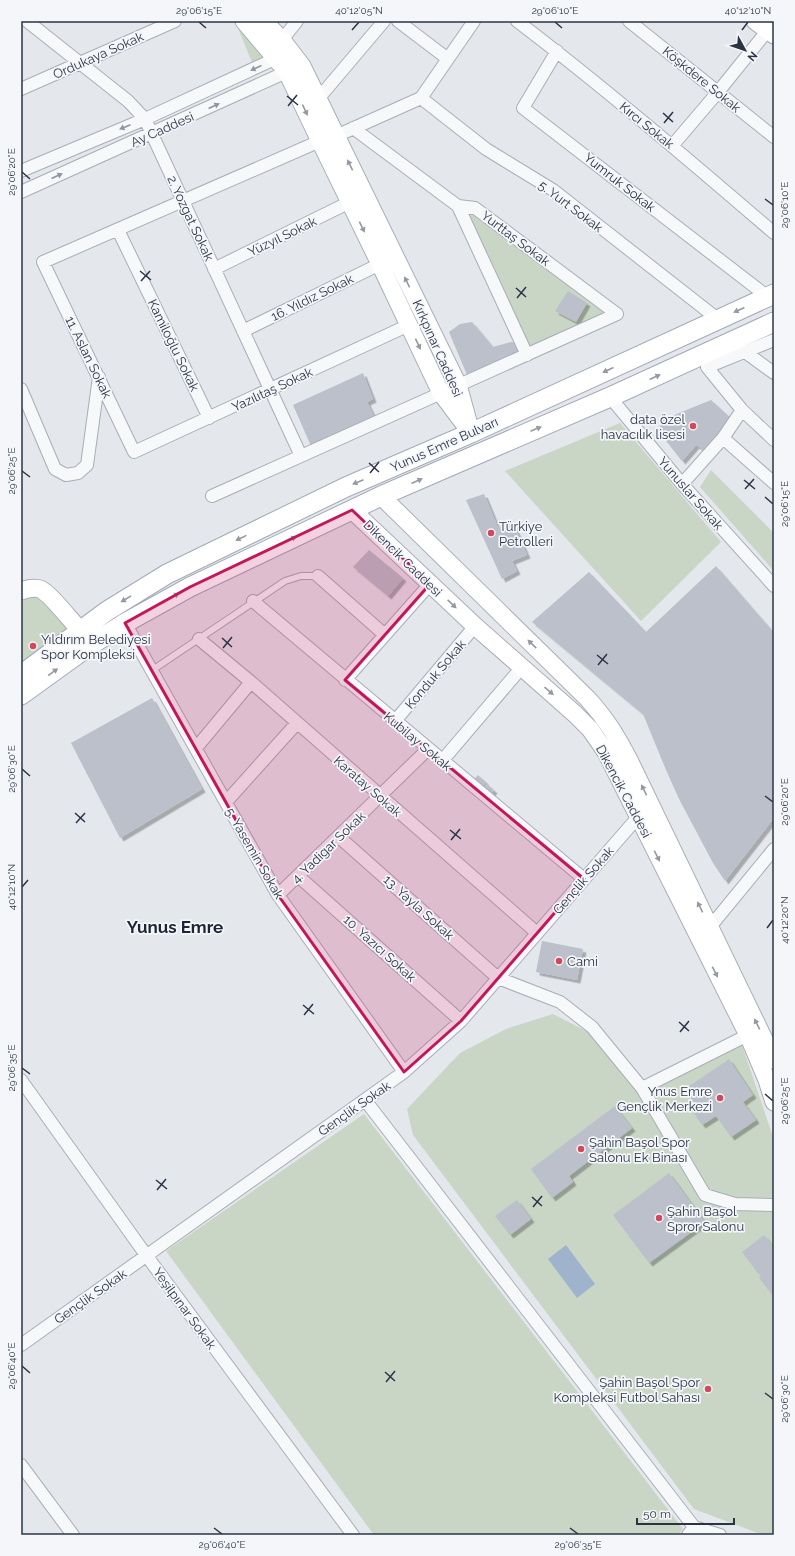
<svg xmlns="http://www.w3.org/2000/svg" width="795" height="1556" font-family="Raleway,sans-serif">
	<style>
		.green { fill: #c9d6c5 }
		.water { fill: #9fb4cc }
		.building { fill: #bbc0ca; filter: url(#shadow) }
		.lines { fill: none; stroke-linecap: round; stroke-linejoin: round }
		.lane-casing { stroke: #a9aeb7; stroke-width: 8 }
		.street-casing { stroke: #a9aeb7; stroke-width: 14 }
		.secondary-casing { stroke: #a9aeb7; stroke-width: 19 }
		.primary-casing { stroke: #a3abb8; stroke-width: 21 }
		.lane { stroke: #f7f8fa; stroke-width: 6 }
		.street { stroke: #f7f8fa; stroke-width: 12 }
		.secondary { stroke: #fff; stroke-width: 17 }
		.primary { stroke: #fff; stroke-width: 19 }
		.oneway { fill: #9196a0 }
		.oneway2 { fill: #959aa2 }
		.marked { fill: #c2185b; fill-opacity: 0.2; stroke: #c2185b; stroke-width: 3; stroke-linejoin: round }
		.ticks { fill: none; stroke: #2b3445; stroke-width: 1.5 }
		.poi-dot { fill: #d1495b; stroke: #f4f6f9; stroke-width: 1.5 }
		.labels { text-anchor: middle; stroke-width: 3.5; stroke-linejoin: round; paint-order: stroke }
		.street-label { font-size: 13px; fill: #2b3445; stroke: #f4f6f9 }
		.poi-label { font-size: 13px; fill: #2b3445; stroke: #f4f6f9; text-anchor: start }
		.district-label { font-size: 17px; font-weight: bold; fill: #1d2536; stroke: #f4f6f9 }
		.neatline { fill: none; stroke: #2b3445; stroke-width: 1.5 }
		.ticks-label { font-size: 10px; text-anchor: middle; fill: #2b3445 }
	</style>
	<defs>
		<filter id="shadow"><feDropShadow dx="3.5" dy="3.5" stdDeviation="0" flood-color="#0004"/></filter>
	</defs>
	<rect width="100%" height="100%" fill="#e4e7ec"/>
	<path class="green" d="M235,21H241L274,58L254,67Z
		M473,215L607,314L529,348L468,216Z
		M620,423L721,542L641,621L505,471Z
		M711,470L774,533V571L700,487Z
		M37,593L71,628L21,665V600Z
		M553,1014L590,1033L648,1087L741,1042L774,1140V1535H763L694,1509L413,1135L407,1109L460,1053L506,1029Z
		M364,1114L683,1529L678,1535H374L166,1251Z"/>
	<path class="water" d="M566,1245L595,1284L577,1298L548,1259Z"/>
	<path class="building" d="M568,291L587,303L576,322L555,311Z
		M472,322L493,347L511,342L522,344L519,352L467,375L449,332L460,324Z
		M363,373L373,399L367,402L374,417L311,446L293,405Z
		M711,400L732,419L707,451L696,445L682,461L659,432L662,420Z
		M484,494L498,528L513,523L527,555L512,561L517,571L502,579L466,500Z
		M369,550L403,578L388,596L353,567Z
		M716,566L774,633V818L725,881L713,863L679,799L666,770L643,714L532,622L589,572L646,632Z
		M152,698L202,789L120,838L71,743Z
		M478,775L486,782L480,790L471,782Z
		M487,784L494,790L488,797L481,790Z
		M542,941L583,949L577,980L536,972Z
		M729,1059L753,1095L743,1102L756,1120L731,1137L716,1116L702,1125L693,1112L698,1108L685,1089Z
		M615,1106L632,1128L569,1176L573,1182L552,1198L531,1169Z
		M669,1173L705,1222L649,1263L613,1215Z
		M517,1200L531,1219L510,1235L495,1216Z
		M764,1235L774,1248V1297L759,1278L761,1277L742,1252Z"/>
	<g class="lines">
		<defs>
			<path id="lane" d="M151,671L285,581L301,576H318"/>
			<path id="street" d="M27,21L128,101L145,119L301,456
				M398,21L448,59
				M517,21C605,88 690,161 774,233
				M629,21L774,137
				M282,40L297,21
				M557,51L523,108L768,297
				M21,89L175,21
				M421,98L486,149L553,190L719,320
				M421,98L474,21
				M318,99L384,21
				M336,136L421,98
				M320,141L43,262L134,452L409,325
				M672,146L718,92L768,30
				M21,171L145,119L281,56
				M21,192L293,69
				M458,206L527,355
				M118,230L209,418
				M214,269L350,202
				M243,331L380,264
				M774,340L707,367L742,410L774,440
				M745,352L774,373
				M21,389L55,469L66,475L78,473L87,465L99,377
				M610,397L682,484L774,586
				M723,438L774,483
				M682,484L723,438L742,410
				M212,496L617,314L475,208L458,206L353,128
				M318,576L385,635
				M253,601L584,879
				M125,623L278,895L404,1072
				M199,639L251,682L537,933
				M345,680L430,584
				M395,721L475,626
				M196,748L251,682
				M442,761L522,667
				M226,802L297,723
				M339,837L498,978L560,1002L592,1027L642,1088L705,1195L735,1204L774,1205
				M298,876L461,1021
				M278,895L428,749
				M710,927L774,849
				M21,1080L146,1255L353,1535
				M642,1088L748,1035
				M365,1100L694,1527
				M21,1345L404,1072L461,1021L638,817
				M21,1465L73,1535
				M688,1535L694,1527L720,1535"/>
			<path id="secondary" d="M244,21L287,72L320,141L380,264L441,393L471,433
				M264,21L282,40L302,66L458,385L469,425
				M755,21L774,35
				M381,496L588,699C607,720 617,737 630,762L774,1060
				M352,510L475,626L575,714L590,729L606,752L748,1035L767,1080L774,1102
				M21,591C26,589 35,587 40,589C50,593 71,621 80,630"/>
			<path id="primary" d="M21,675L107,611L167,574L346,487L471,433L774,294
				M21,695L86,648L125,623L190,587L381,496L610,397L774,322"/>
		</defs>
		<use href="#lane" class="lane-casing"/>
		<use href="#street" class="street-casing"/>
		<use href="#secondary" class="secondary-casing"/>
		<use href="#primary" class="primary-casing"/>
		<use href="#lane" class="lane"/>
		<use href="#street" class="street"/>
		<use href="#secondary" class="secondary"/>
		<use href="#primary" class="primary"/>
	</g>
	<defs><path id="oneway-solid" d="M-6-.8H1V-3.2L6.5 0L1 3.2V.8H-6Z"/></defs>
	<g class="oneway">
		<use href="#oneway-solid" transform="translate(256 68) rotate(155)"/>
		<use href="#oneway-solid" transform="translate(214 106) rotate(-25)"/>
		<use href="#oneway-solid" transform="translate(125 127) rotate(157)"/>
		<use href="#oneway-solid" transform="translate(57 176) rotate(-24)"/>
	</g>
	<g class="oneway2">
		<use href="#oneway-solid" transform="translate(305 110) rotate(65)"/>
		<use href="#oneway-solid" transform="translate(350 165) rotate(-116)"/>
		<use href="#oneway-solid" transform="translate(362 227) rotate(64)"/>
		<use href="#oneway-solid" transform="translate(407 282) rotate(-116)"/>
		<use href="#oneway-solid" transform="translate(739 310) rotate(155)"/>
		<use href="#oneway-solid" transform="translate(418 344) rotate(65)"/>
		<use href="#oneway-solid" transform="translate(608 370) rotate(155)"/>
		<use href="#oneway-solid" transform="translate(655 377) rotate(-25)"/>
		<use href="#oneway-solid" transform="translate(536 429) rotate(-23)"/>
		<use href="#oneway-solid" transform="translate(417 481) rotate(-24)"/>
		<use href="#oneway-solid" transform="translate(358 482) rotate(157)"/>
		<use href="#oneway-solid" transform="translate(241 538) rotate(154)"/>
		<use href="#oneway-solid" transform="translate(291 539) rotate(-25)"/>
		<use href="#oneway-solid" transform="translate(174 596) rotate(-29)"/>
		<use href="#oneway-solid" transform="translate(126 599) rotate(149)"/>
		<use href="#oneway-solid" transform="translate(452 604) rotate(43)"/>
		<use href="#oneway-solid" transform="translate(532 644) rotate(-136)"/>
		<use href="#oneway-solid" transform="translate(53 672) rotate(-36)"/>
		<use href="#oneway-solid" transform="translate(549 691) rotate(41)"/>
		<use href="#oneway-solid" transform="translate(644 790) rotate(-116)"/>
		<use href="#oneway-solid" transform="translate(657 856) rotate(63)"/>
		<use href="#oneway-solid" transform="translate(700 907) rotate(-116)"/>
		<use href="#oneway-solid" transform="translate(715 972) rotate(63)"/>
		<use href="#oneway-solid" transform="translate(757 1024) rotate(-116)"/>
	</g>
	<path class="marked" d="M352,510L430,584L345,680L584,879L461,1021L404,1072L278,895L125,623L190,587Z"/>
	<path class="ticks" d="M199,22L206,28M555,22L562,28M352,30L359,22M742,30L748,22M287,96L298,105M288,106L297,95M663,113L673,122M664,123L673,112M22,172L30,179M765,199L773,205M140,271L151,280M141,281L150,271M516,288L526,297M517,298L526,287M369,463L379,472M22,471L30,477M370,473L379,462M744,480L755,489M745,489L754,479M765,497L773,504M222,638L232,647M223,648L232,637M597,655L608,664M598,665L607,654M22,769L30,776M765,796L773,802M75,813L85,822M76,823L85,813M450,830L461,839M451,840L460,829M22,887L28,880M767,928L773,920M303,1005L314,1014M304,1015L313,1004M679,1022L689,1031M680,1032L689,1021M22,1068L30,1074M765,1094L773,1101M156,1180L167,1189M157,1190L166,1179M532,1197L542,1206M533,1207L542,1196M22,1366L30,1373M385,1372L395,1381M386,1382L395,1371M765,1393L773,1399M214,1528L222,1534M570,1528L578,1534"/>
	<g class="poi-dot">
		<circle cx="693" cy="426" r="4"/>
		<circle cx="491" cy="533" r="4"/>
		<circle cx="33" cy="646" r="4"/>
		<circle cx="559" cy="961" r="4"/>
		<circle cx="720" cy="1098" r="4"/>
		<circle cx="581" cy="1149" r="4"/>
		<circle cx="659" cy="1218" r="4"/>
		<circle cx="708" cy="1389" r="4"/>
	</g>
	<g class="labels">
		<g class="street-label">
			<text transform="translate(98 55) rotate(-24)" y="5">Ordukaya Sokak</text>
			<text transform="translate(702 79) rotate(39)" y="5">Köşkdere Sokak</text>
			<text transform="translate(647 125) rotate(39)" y="5">Kırcı Sokak</text>
			<text transform="translate(162 129) rotate(-24)" y="5">Ay Caddesi</text>
			<text transform="translate(620 182) rotate(38)" y="5">Yumruk Sokak</text>
			<text transform="translate(571 206) rotate(37)" y="5">5. Yurt Sokak</text>
			<text transform="translate(191 218) rotate(65)" y="5">2. Yozgat Sokak</text>
			<text transform="translate(282 236) rotate(-26)" y="5">Yüzyıl Sokak</text>
			<text transform="translate(516 238) rotate(37)" y="5">Yurttaş Sokak</text>
			<text transform="translate(312 297) rotate(-26)" y="5">16. Yıldız Sokak</text>
			<text transform="translate(174 345) rotate(64)" y="5">Kamiloğlu Sokak</text>
			<text transform="translate(438 348) rotate(66)" y="5">Kırkpınar Caddesi</text>
			<text transform="translate(89 357) rotate(64)" y="5">11. Aslan Sokak</text>
			<text transform="translate(272 389) rotate(-25)" y="5">Yazılıtaş Sokak</text>
			<text transform="translate(444 444) rotate(-24)" y="5">Yunus Emre Bulvarı</text>
			<text transform="translate(691 493) rotate(49)" y="5">Yunuslar Sokak</text>
			<text transform="translate(403 558) rotate(44)" y="5">Dikencik Caddesi</text>
			<text transform="translate(435 674) rotate(-50)" y="5">Konduk Sokak</text>
			<text transform="translate(418 741) rotate(40)" y="5">Kubilay Sokak</text>
			<text transform="translate(368 786) rotate(41)" y="5">Karatay Sokak</text>
			<text transform="translate(624 791) rotate(62)" y="5">Dikencik Caddesi</text>
			<text transform="translate(328 847) rotate(-44)" y="5">4. Yadigar Sokak</text>
			<text transform="translate(255 853) rotate(60)" y="5">5. Yasemin Sokak</text>
			<text transform="translate(583 880) rotate(-49)" y="5">Gençlik Sokak</text>
			<text transform="translate(419 907) rotate(42)" y="5">13. Yayla Sokak</text>
			<text transform="translate(380 948) rotate(42)" y="5">10. Yazıcı Sokak</text>
			<text transform="translate(354 1108) rotate(-35)" y="5">Gençlik Sokak</text>
			<text transform="translate(90 1296) rotate(-35)" y="5">Gençlik Sokak</text>
			<text transform="translate(185 1308) rotate(54)" y="5">Yeşilpınar Sokak</text>
		</g>
		<g class="poi-label">
			<text x="685" y="424" text-anchor="end">data özel<tspan x="685" dy="15">havacılık lisesi</tspan></text>
			<text x="499" y="531">Türkiye<tspan x="499" dy="15">Petrolleri</tspan></text>
			<text x="41" y="644">Yıldırım Belediyesi<tspan x="41" dy="15">Spor Kompleksi</tspan></text>
			<text x="567" y="966">Cami</text>
			<text x="712" y="1096" text-anchor="end">Ynus Emre<tspan x="712" dy="15">Gençlik Merkezi</tspan></text>
			<text x="589" y="1147">Şahin Başol Spor<tspan x="589" dy="15">Salonu Ek Binası</tspan></text>
			<text x="667" y="1216">Şahin Başol<tspan x="667" dy="15">Spror Salonu</tspan></text>
			<text x="700" y="1387" text-anchor="end">Şahin Başol Spor<tspan x="700" dy="15">Kompleksi Futbol Sahası</tspan></text>
		</g>
		<g class="district-label">
			<text x="175" y="933">Yunus Emre</text>
		</g>
	</g>
	<rect width="795" height="1556" fill="none" stroke="#f4f6f9" stroke-width="44"/>
	<g transform="translate(745 50) rotate(130)" stroke="#f4f6f9" stroke-width="3" paint-order="stroke">
	<path d="M0-3L7 15L0 10L-7 15Z" fill="#2b3445"/>
	<text y="-6" font-size="11" font-weight="bold" text-anchor="middle" fill="#2b3445">N</text>
	</g>
	<path d="M637 1518v6h97v-6" fill="none" stroke="#2b3445" stroke-width="2"/>
	<text x="643" y="1518" font-size="12" fill="#2b3445" stroke="#f4f6f9" stroke-width="3" paint-order="stroke">50 m</text>
	<rect x="22" y="22" width="751" height="1512" class="neatline"/>
	<g class="ticks-label">
		<text x="199" y="14">29°06'15"E</text>
		<text x="359" y="14">40°12'05"N</text>
		<text x="555" y="14">29°06'10"E</text>
		<text x="748" y="14">40°12'10"N</text>
		<text transform="translate(11 172) rotate(-90)" y="4">29°06'20"E</text>
		<text transform="translate(784 205) rotate(-90)" y="4">29°06'10"E</text>
		<text transform="translate(11 471) rotate(-90)" y="4">29°06'25"E</text>
		<text transform="translate(784 504) rotate(-90)" y="4">29°06'15"E</text>
		<text transform="translate(11 769) rotate(-90)" y="4">29°06'30"E</text>
		<text transform="translate(784 802) rotate(-90)" y="4">29°06'20"E</text>
		<text transform="translate(11 887) rotate(-90)" y="4">40°12'10"N</text>
		<text transform="translate(784 920) rotate(-90)" y="4">40°12'20"N</text>
		<text transform="translate(11 1068) rotate(-90)" y="4">29°06'35"E</text>
		<text transform="translate(784 1101) rotate(-90)" y="4">29°06'25"E</text>
		<text transform="translate(11 1366) rotate(-90)" y="4">29°06'40"E</text>
		<text transform="translate(784 1399) rotate(-90)" y="4">29°06'30"E</text>
		<text x="222" y="1548">29°06'40"E</text>
		<text x="578" y="1548">29°06'35"E</text>
	</g>
</svg>
